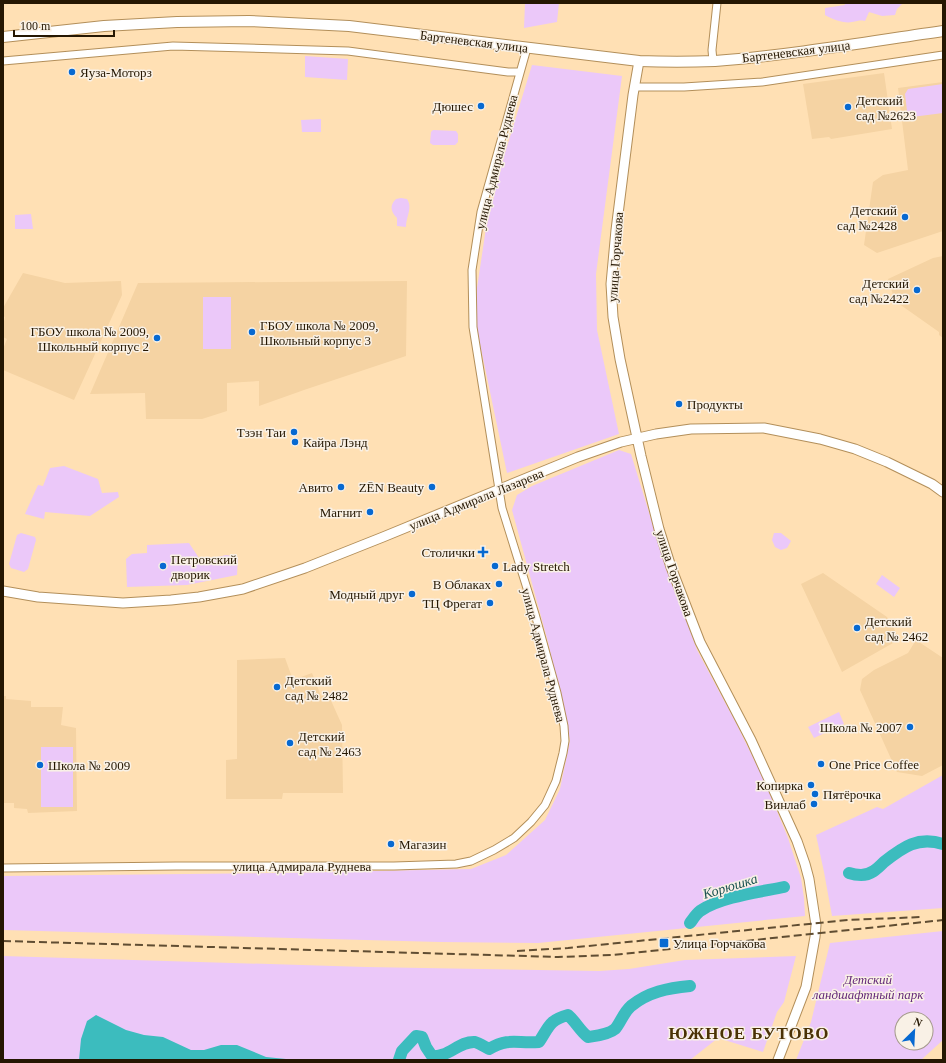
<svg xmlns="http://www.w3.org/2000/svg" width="946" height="1063" font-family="Georgia,serif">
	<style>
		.built { fill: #f5d3a3 }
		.green { fill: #ebc8f9; fill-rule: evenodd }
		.water { fill: #3cbcbe }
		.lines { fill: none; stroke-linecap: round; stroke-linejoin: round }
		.river { stroke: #3cbcbe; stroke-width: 12 }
		.minor-casing { stroke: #b38f5a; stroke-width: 9 }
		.tertiary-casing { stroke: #b38f5a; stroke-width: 11 }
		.secondary-casing { stroke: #b38f5a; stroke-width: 12 }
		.minor { stroke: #fff; stroke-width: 7 }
		.tertiary { stroke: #fff; stroke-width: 9 }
		.secondary { stroke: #fff; stroke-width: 10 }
		.rail { stroke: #604d32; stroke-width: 2; stroke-dasharray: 8 4; stroke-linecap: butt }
		.poi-dot { fill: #0769d1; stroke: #f9f1e6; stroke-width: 1.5 }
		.labels { text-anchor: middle; stroke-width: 3; stroke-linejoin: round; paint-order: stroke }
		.street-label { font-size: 13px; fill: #251702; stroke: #f9f1e6 }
		.poi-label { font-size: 13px; fill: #251702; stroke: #f9f1e6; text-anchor: start }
		.park-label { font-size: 13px; font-style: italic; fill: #642979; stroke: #f9f1e6 }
		.water-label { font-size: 14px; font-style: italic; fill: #1c5252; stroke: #f9f1e6 }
		.district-label { font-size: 17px; font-weight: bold; letter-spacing: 1px; fill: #4a3105; stroke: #f9f1e6 }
	</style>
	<rect width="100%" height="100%" fill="#ffe0b4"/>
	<path class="built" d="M884,73L892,129L831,139L829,137L812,139L803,84Z
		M943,82V231L877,253L864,245L873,182L883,175L908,170L898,88Z
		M943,256V338L939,335V332L895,301L888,279L933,258Z
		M23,273L65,283L121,281L122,295L74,400L3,370V349L7,339L3,337V326L5,317L3,316V308Z
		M407,281L406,356L304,390L259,406V381L227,383V411L202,419H146L145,393L90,394L138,283Z
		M823,573L887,617L900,639L842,672L801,584Z
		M916,640L943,658V765L922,776L897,772L860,690L862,679L874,670L908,653Z
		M285,658L293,680L312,673L321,696L328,694L342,725L343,793H283L282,799H226V760L237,759V660Z
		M3,696H6V699L31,701V707H63L61,725L76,728L77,811L28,813L27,809L14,808V803H3Z"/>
	<path class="green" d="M525,3H559L557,22L524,28Z
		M844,3H903L897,9L895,15L882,16L869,12L865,21C860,20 858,21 852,22C845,24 831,19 825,15V8L845,5Z
		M305,56L348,59L347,80L305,77Z
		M532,65L622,76L596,274L597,330L619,434L507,473L475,320L477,288L486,228L505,153Z
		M943,84V113L912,117L907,111L905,94L908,89Z
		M321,119V132H302L301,120Z
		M433,130L456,131L458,134V142L455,145H433L430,143L431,132Z
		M401,198L407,199C413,208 406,216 406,227L397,226V218C391,212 389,206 396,199Z
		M31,214L33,229H15V215Z
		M203,297H231V349H203Z
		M619,450L631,454L659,545L697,650L736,723L765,782L788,838L801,878L804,898L805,916L538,943L440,942L3,930V876L277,873L471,869L506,855L545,820L560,789L570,740L548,642L512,510L517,495L532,486Z
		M64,466L98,479L102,493L118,492L119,497L90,516L45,512L44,519L25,514L38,485L43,486L50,468Z
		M21,533L35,537L36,540L28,569L24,572L11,568L9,564L17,535Z
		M774,533H781L791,541L787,548L781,550L775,547L772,540Z
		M189,543L201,561L226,555L238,557L237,575L187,585L127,587L126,559L132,554L147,553V545Z
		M882,575L900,588L894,597L876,584Z
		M839,712L844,724L814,738L808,727Z
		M41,747H73V807H41Z
		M943,775V908L832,916L824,872L816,835L877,807L883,809Z
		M943,931V1040L921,1060H796L811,1022L830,943ZM902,1019H926V1043H902Z
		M3,956L366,967L599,971L629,969L685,960L796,956L784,1002L777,1012L763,1052L718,1038L690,1060H3Z"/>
	<path class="water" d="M96,1015L126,1030L144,1035L163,1037L191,1050H204L221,1045H237L266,1057L286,1059H320L325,1060H79L81,1039L87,1021Z"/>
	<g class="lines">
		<path class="river" d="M849,873C852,874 857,875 861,875C871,875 877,869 884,862C903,847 918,836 943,844
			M690,923C693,919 696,914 700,911C720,897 760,892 784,887
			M399,1060L402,1051L416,1036L422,1037L426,1047L432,1056C448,1058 459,1041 475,1042C479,1043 485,1047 489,1049C510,1037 517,1044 539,1042C549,1027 549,1020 568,1015C576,1022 580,1031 588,1037C595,1036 608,1035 615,1029C620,1024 623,1013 631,1006C648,992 668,988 690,986"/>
		<defs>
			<path id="minor" d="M3,61L173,46L348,51L508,72H520
				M713,61L712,50L717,3
				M634,87H684L762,82L943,55
				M3,868L176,866H394L456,864L471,861L494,850L514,838L531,822L545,805L556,781L563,753L565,741L564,726L557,693L535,614L502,508L473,327L472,270L481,212L527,48"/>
			<path id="tertiary" d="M639,61L633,95L616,230L611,284L613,317L620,359L641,456L659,529L671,567L700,642L751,740L797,841L805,864L809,879L816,925L815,937L806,987L778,1060
				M3,591L38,597L123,603L171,600L199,597L243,589L305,568L383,537L578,457L621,442L656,434L691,429L764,428L820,439L855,449L887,462L932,484L943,492"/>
			<path id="secondary" d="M3,37L104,26L177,22L249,21L349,26L639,61C664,62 690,62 715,61C791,55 867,42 943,31"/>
		</defs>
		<use href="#minor" class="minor-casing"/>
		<use href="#tertiary" class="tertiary-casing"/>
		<use href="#secondary" class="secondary-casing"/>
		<use href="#minor" class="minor"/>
		<use href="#tertiary" class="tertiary"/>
		<use href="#secondary" class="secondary"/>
		<path class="rail" d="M3,941L558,957L613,955L943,920
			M517,951L568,948L848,920L921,917"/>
	</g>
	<g class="poi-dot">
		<circle cx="72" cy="72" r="4"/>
		<circle cx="481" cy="106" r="4"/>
		<circle cx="848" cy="107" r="4"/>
		<circle cx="905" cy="217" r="4"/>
		<circle cx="917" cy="290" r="4"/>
		<circle cx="252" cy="332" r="4"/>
		<circle cx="157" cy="338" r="4"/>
		<circle cx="679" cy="404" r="4"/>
		<circle cx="294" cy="432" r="4"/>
		<circle cx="295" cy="442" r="4"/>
		<circle cx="341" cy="487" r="4"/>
		<circle cx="432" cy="487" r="4"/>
		<circle cx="370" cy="512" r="4"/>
		<path d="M481 546h4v4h4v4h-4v4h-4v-4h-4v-4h4z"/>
		<circle cx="163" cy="566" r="4"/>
		<circle cx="495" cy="566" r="4"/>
		<circle cx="499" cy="584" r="4"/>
		<circle cx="412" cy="594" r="4"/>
		<circle cx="490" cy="603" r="4"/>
		<circle cx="857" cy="628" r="4"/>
		<circle cx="277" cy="687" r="4"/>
		<circle cx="910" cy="727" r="4"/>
		<circle cx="290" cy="743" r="4"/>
		<circle cx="821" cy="764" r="4"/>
		<circle cx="40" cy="765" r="4"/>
		<circle cx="811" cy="785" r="4"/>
		<circle cx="815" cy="794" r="4"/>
		<circle cx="814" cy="804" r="4"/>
		<circle cx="391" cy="844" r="4"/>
		<rect x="659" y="938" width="10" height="10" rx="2"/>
	</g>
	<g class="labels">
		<g class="street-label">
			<text transform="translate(474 41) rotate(7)" y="5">Бартеневская улица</text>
			<text transform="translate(796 51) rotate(-7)" y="5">Бартеневская улица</text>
			<text transform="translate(496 162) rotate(-76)" y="5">улица Адмирала Руднева</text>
			<text transform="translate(615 257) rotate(-86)" y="5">улица Горчакова</text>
			<text transform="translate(476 499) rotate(-22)" y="5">улица Адмирала Лазарева</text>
			<text transform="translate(675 573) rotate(71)" y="5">улица Горчакова</text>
			<text transform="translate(544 655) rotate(75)" y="5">улица Адмирала Руднева</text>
			<text x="302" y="871">улица Адмирала Руднева</text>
		</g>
		<g class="poi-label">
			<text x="80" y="77">Яуза-Моторз</text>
			<text x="856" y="105">Детский<tspan x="856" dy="15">сад №2623</tspan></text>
			<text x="473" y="111" text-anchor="end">Дюшес</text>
			<text x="897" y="215" text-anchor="end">Детский<tspan x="897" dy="15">сад №2428</tspan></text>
			<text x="909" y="288" text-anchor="end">Детский<tspan x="909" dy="15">сад №2422</tspan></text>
			<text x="260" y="330">ГБОУ школа № 2009,<tspan x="260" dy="15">Школьный корпус 3</tspan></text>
			<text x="149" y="336" text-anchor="end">ГБОУ школа № 2009,<tspan x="149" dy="15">Школьный корпус 2</tspan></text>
			<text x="687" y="409">Продукты</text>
			<text x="286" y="437" text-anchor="end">Тзэн Таи</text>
			<text x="303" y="447">Кайра Лэнд</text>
			<text x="333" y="492" text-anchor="end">Авито</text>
			<text x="424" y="492" text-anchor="end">ZĒN Beauty</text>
			<text x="362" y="517" text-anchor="end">Магнит</text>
			<text x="475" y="557" text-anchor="end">Столички</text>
			<text x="171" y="564">Петровский<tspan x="171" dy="15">дворик</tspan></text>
			<text x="503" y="571">Lady Stretch</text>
			<text x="491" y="589" text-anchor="end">В Облаках</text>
			<text x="404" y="599" text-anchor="end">Модный друг</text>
			<text x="482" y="608" text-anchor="end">ТЦ Фрегат</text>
			<text x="865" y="626">Детский<tspan x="865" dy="15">сад № 2462</tspan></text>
			<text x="285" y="685">Детский<tspan x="285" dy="15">сад № 2482</tspan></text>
			<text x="902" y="732" text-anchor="end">Школа № 2007</text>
			<text x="298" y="741">Детский<tspan x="298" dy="15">сад № 2463</tspan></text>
			<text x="829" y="769">One Price Coffee</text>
			<text x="48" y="770">Школа № 2009</text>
			<text x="803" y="790" text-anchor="end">Копирка</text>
			<text x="823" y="799">Пятёрочка</text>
			<text x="806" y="809" text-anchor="end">Винлаб</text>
			<text x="399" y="849">Магазин</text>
			<text x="673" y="948">Улица Горчакова</text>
		</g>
		<g class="park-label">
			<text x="868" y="984">Детский<tspan x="868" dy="15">ландшафтный парк</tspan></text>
		</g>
		<g class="water-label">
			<text transform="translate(730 886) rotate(-17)" y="5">Корюшка</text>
		</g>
		<g class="district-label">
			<text x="749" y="1039">ЮЖНОЕ БУТОВО</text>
		</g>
	</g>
	<rect width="946" height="1063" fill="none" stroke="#251702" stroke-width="8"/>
	<g transform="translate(914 1031) rotate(24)"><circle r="19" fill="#f9f1e6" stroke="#a49a8b"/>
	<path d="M0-3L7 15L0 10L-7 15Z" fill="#0769d1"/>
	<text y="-6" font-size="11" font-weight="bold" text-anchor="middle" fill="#251702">N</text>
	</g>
	<path d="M14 30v6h100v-6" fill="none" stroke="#251702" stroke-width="2"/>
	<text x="20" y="30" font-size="12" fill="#251702" stroke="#f9f1e6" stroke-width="3" paint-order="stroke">100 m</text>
</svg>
